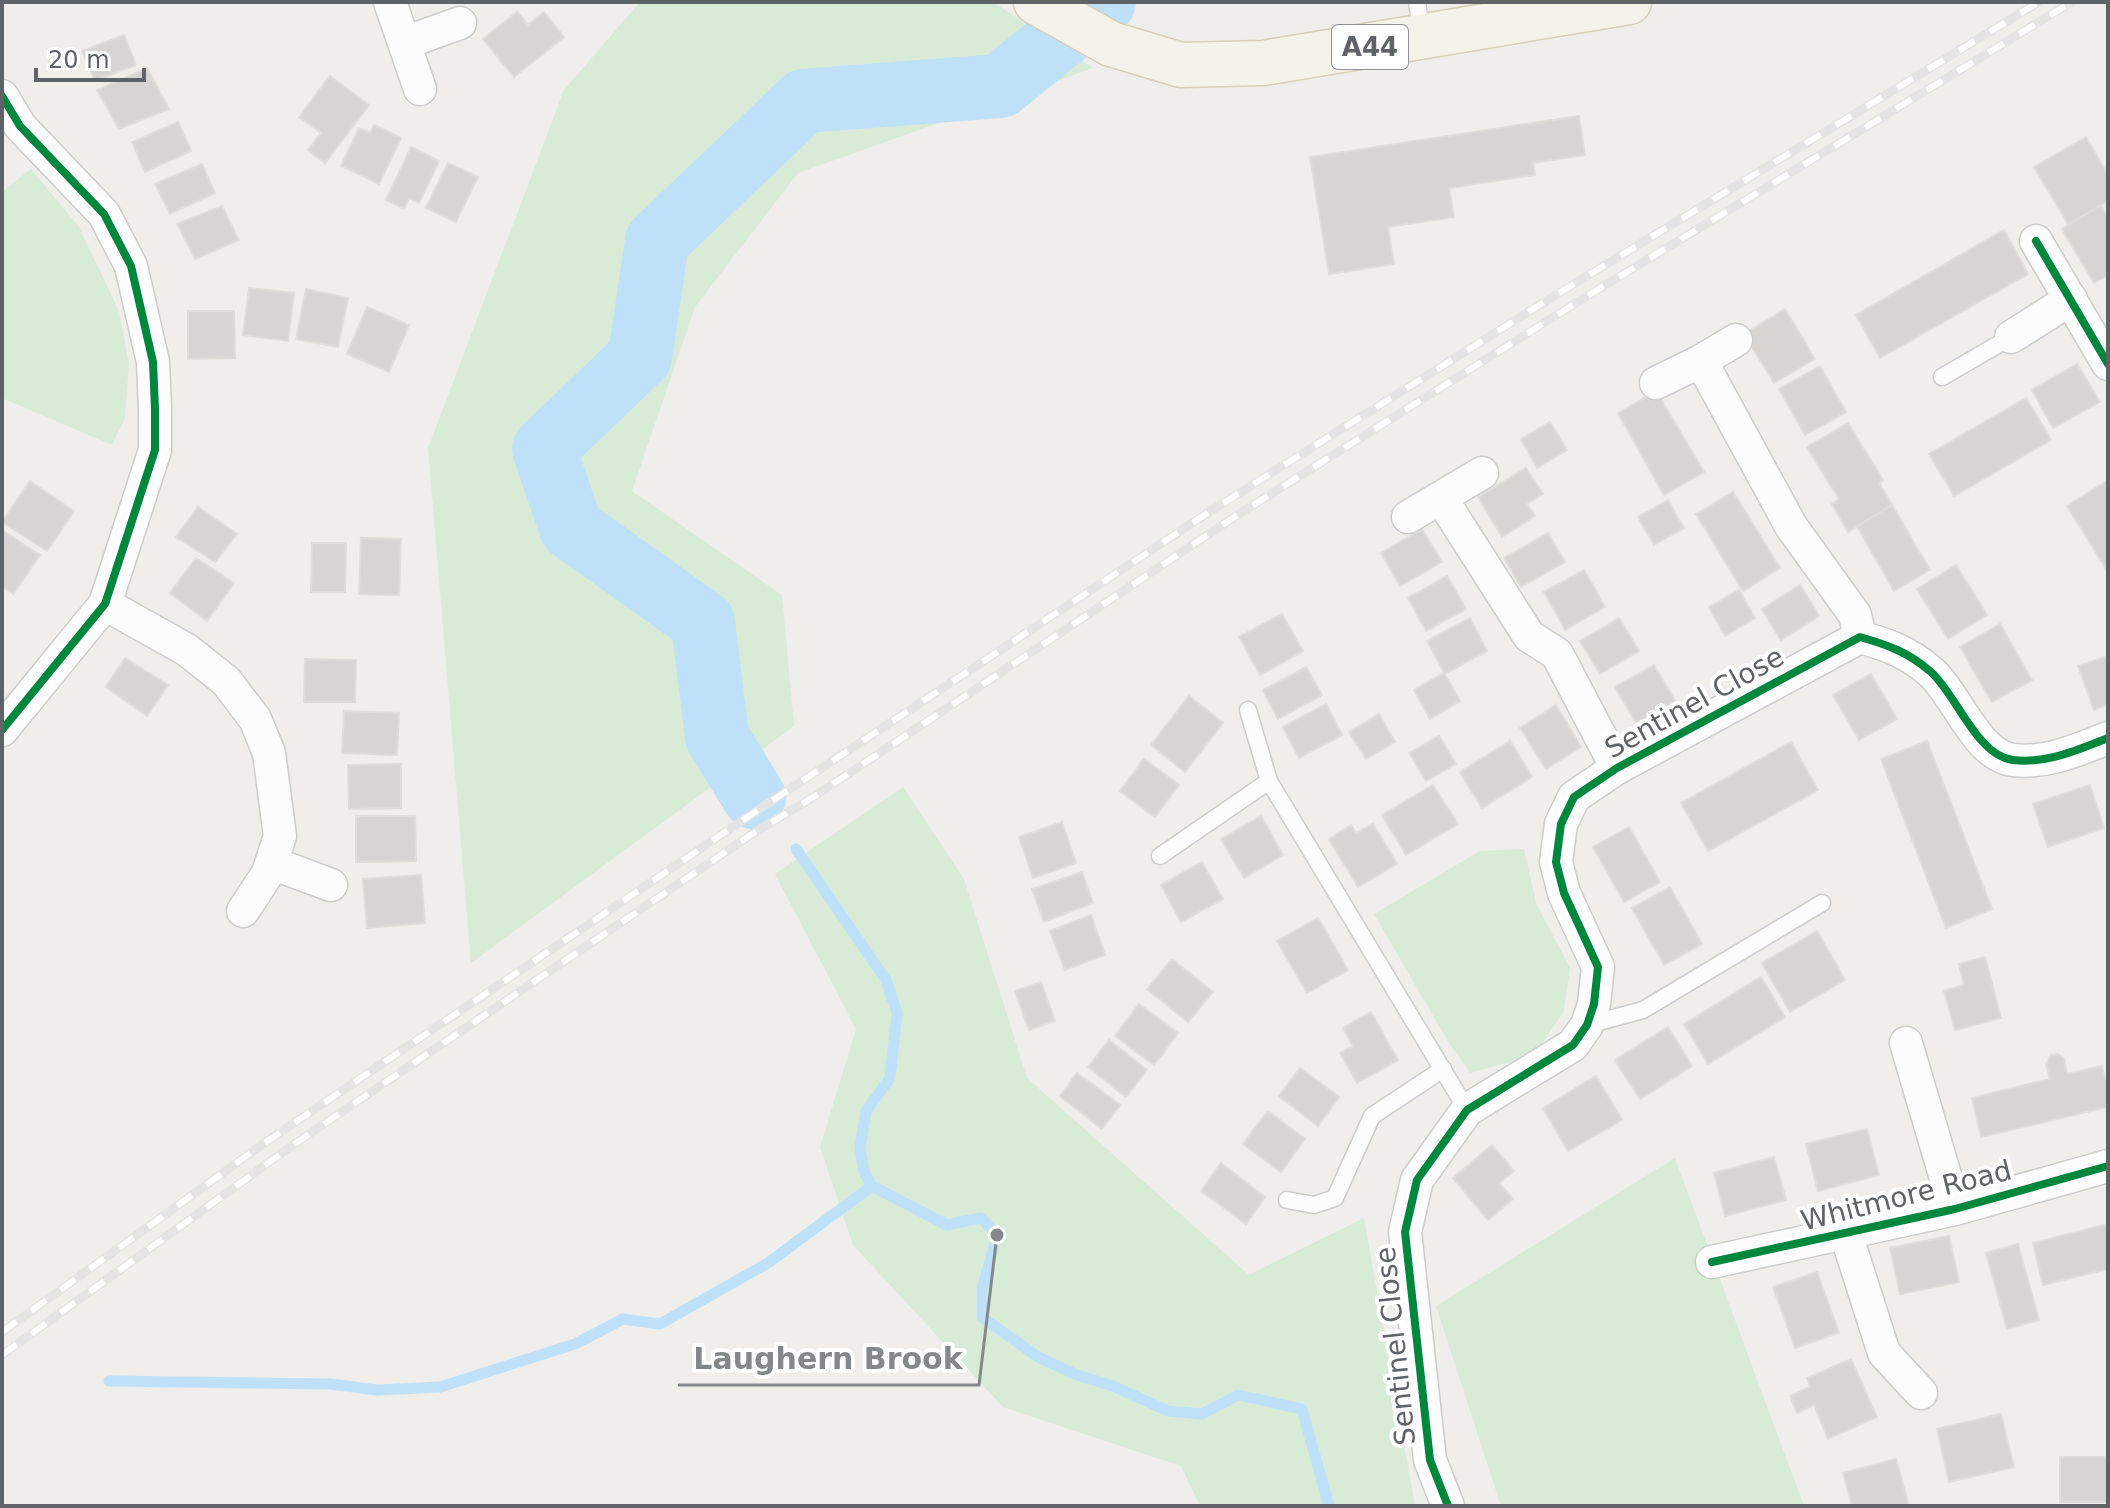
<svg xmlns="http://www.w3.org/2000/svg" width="2110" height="1508" font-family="'DejaVu Sans',sans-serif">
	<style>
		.green { fill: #d8ebd6 }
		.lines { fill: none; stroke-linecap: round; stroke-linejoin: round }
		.stream { stroke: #bfe0f9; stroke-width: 11 }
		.river { stroke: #bfe0f9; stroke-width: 64 }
		.building { fill: #d6d5d3; stroke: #deddd9; stroke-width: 2 }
		.service-casing { stroke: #cbcccc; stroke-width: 19 }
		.minor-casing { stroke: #cbcccc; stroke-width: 35 }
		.primary-casing { stroke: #d7ceb8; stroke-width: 47 }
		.service { stroke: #fdfcfc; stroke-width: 16 }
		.minor { stroke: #fdfcfc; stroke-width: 32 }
		.primary { stroke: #f4f2e9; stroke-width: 44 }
		.rail-casing { stroke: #e4e4e4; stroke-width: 9 }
		.rail { stroke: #fff; stroke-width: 6; stroke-dasharray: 18; stroke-linecap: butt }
		.cycleway-casing { stroke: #fff; stroke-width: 13 }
		.cycleway { stroke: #00873e; stroke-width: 8 }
		.labels { text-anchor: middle; stroke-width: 8; stroke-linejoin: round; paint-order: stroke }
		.shield { fill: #fff; stroke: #8f9295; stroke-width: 2 }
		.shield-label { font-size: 26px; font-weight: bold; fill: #5f6368 }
		.street-label { font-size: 28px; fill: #5f6368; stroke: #fff }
		.leader { fill: none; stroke: #84888a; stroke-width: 3 }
		.callout-dot { fill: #84888a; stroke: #fff; stroke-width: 3 }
		.callout-label { font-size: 30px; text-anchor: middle; font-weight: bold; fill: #84888a; stroke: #fff; stroke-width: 8; stroke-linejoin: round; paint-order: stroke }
	</style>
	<rect width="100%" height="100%" fill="#efeeea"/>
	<path class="green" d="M640,2H993L1093,68L798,173L695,307L632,491L782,595L794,726L471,963L428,448L564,90Z
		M31,169L79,227L119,311L129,364L125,418L112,445L2,398V192Z
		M903,787L964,879L1027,1078L1249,1275L1364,1218L1415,1506H1200L1181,1466L1003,1407L853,1245L820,1147L856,1029L775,874Z
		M1524,849L1536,903L1570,968L1564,1011L1539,1048L1513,1061L1470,1073L1449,1043L1374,914L1480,851Z
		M1675,1158L1804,1506H1504L1500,1503L1436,1306Z"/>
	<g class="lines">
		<path class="stream" d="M796,849L886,980L897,1013L890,1078L866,1111L860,1148L864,1172L872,1186L947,1225L981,1218L997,1235L982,1289V1317L1038,1357L1077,1375L1113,1386L1168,1411L1202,1414L1238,1395L1302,1409L1329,1506
			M109,1381L330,1384L377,1390L440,1387L575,1344L623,1319L660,1324L768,1263L872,1186"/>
		<path class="river" d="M754,797L717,737L703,622L571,528L544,449L640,357L657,241L804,101L1000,86L1104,2"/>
	</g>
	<path class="building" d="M517,12L528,25L544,12L564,37L514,77L483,39Z
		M124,35L136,65L95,81L82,51Z
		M147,68L169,109L119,129L97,90Z
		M330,76L369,105L325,163L308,150L321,133L299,117Z
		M1579,116L1585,155L1533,163L1535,175L1449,188L1454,217L1388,227L1394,264L1329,274L1310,157Z
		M178,122L191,151L145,172L132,142Z
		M374,125L401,138L379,184L341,166L359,128L370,133Z
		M2086,137L2108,175V201L2068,224L2034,167Z
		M411,147L439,161L419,203L409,198L404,209L386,200Z
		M448,163L478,177L456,222L426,208Z
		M202,164L215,193L170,214L155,184Z
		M2101,205L2108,218V275L2094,283L2062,229Z
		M222,206L239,240L195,259L177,224Z
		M2004,230L2028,274L1880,358L1856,315Z
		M249,288L294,293L288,341L243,335Z
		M306,289L348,298L338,347L296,339Z
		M367,307L409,325L389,372L347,354Z
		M1785,309L1815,359L1774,383L1744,334Z
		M188,311H234L235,358L188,359Z
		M2077,364L2100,402L2053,428L2032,390Z
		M1820,366L1846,412L1805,435L1779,389Z
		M1656,391L1704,472L1664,495L1618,413Z
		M2026,398L2051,440L1954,496L1929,454Z
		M1550,422L1567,450L1537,468L1521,439Z
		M1848,423L1883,480L1879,483L1892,505L1848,532L1832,504L1839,499L1807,447Z
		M1526,468L1543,494L1527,504L1535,516L1502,537L1478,497Z
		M2108,480V572L2067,506Z
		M30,481L74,511L47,551L2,522Z
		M1733,492L1780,568L1743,591L1696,514Z
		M1668,500L1684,528L1654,545L1638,517Z
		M1892,505L1930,570L1894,591L1857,526Z
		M198,507L237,534L215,562L176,537Z
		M1422,529L1442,562L1400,586L1381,553Z
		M2,530L40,555L13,594L2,586Z
		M1548,533L1565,562L1521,587L1504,558Z
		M361,538L401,539L399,595L359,594Z
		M312,543H346L345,592H311Z
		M196,558L234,583L207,621L170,593Z
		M1956,565L1987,615L1948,639L1917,589Z
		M1584,570L1605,607L1565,630L1544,592Z
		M1447,576L1466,609L1426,631L1408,598Z
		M1800,585L1819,616L1781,640L1762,609Z
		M1739,590L1755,618L1725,636L1709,607Z
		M1282,614L1303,651L1260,675L1239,637Z
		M1470,618L1487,651L1445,674L1427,641Z
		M1619,618L1639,651L1600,674L1580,641Z
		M2000,624L2032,680L1992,702L1960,647Z
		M2108,656V704L2094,710L2078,666Z
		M125,658L168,685L147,716L106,687Z
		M305,659L356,660L355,702H304Z
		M1654,665L1675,701L1636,723L1615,687Z
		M1306,667L1322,695L1278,719L1263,690Z
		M1444,673L1460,701L1430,719L1414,690Z
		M1871,674L1897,719L1859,740L1833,695Z
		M1189,696L1223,723L1185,772L1151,745Z
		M1326,704L1342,735L1299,758L1283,727Z
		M1556,705L1581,747L1546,769L1520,728Z
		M344,711L399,713L397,755L342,753Z
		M1379,714L1395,742L1366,759L1349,732Z
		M1439,736L1456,764L1426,781L1409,753Z
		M1510,741L1532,777L1482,808L1460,772Z
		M1927,741L1992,909L1946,928L1881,759Z
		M1791,742L1818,790L1708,851L1681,803Z
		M1144,759L1179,785L1155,817L1120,791Z
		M401,764V808L349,809L348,765Z
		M1433,785L1458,824L1406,855L1382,815Z
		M2090,785L2104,828L2048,847L2033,804Z
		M356,816H415L416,861L356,862Z
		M1261,816L1283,855L1244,878L1221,839Z
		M1062,822L1076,863L1033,878L1019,837Z
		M1373,824L1397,864L1358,887L1329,839L1351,825L1356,833Z
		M1629,827L1660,882L1624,902L1593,847Z
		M1202,862L1223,899L1181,922L1161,885Z
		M1082,872L1093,903L1044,922L1032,889Z
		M421,875L425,923L367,928L363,879Z
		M1670,887L1702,944L1664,965L1632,908Z
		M1091,915L1105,955L1065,970L1050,931Z
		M1318,918L1348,970L1307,993L1277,941Z
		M1817,931L1845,980L1790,1012L1762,963Z
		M1985,957L2001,1018L1955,1030L1944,991L1964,985L1959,964Z
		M1172,959L1213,992L1188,1022L1147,989Z
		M1761,977L1785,1017L1708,1064L1684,1024Z
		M1041,982L1055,1021L1029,1030L1015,991Z
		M1139,1004L1178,1033L1154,1065L1115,1036Z
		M1371,1012L1398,1060L1357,1083L1340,1053L1353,1046L1343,1028Z
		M1668,1027L1692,1066L1640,1099L1615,1060Z
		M1109,1040L1147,1070L1126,1097L1088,1067Z
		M2058,1054L2064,1059L2067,1074L2102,1066L2105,1079H2108V1107L1981,1137L1972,1098L2050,1079L2046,1064L2051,1055Z
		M1300,1068L1339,1097L1318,1126L1279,1096Z
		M1077,1073L1120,1105L1102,1129L1060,1096Z
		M1596,1076L1622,1120L1568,1151L1543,1108Z
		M1268,1111L1305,1139L1281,1172L1243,1144Z
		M1867,1129L1879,1175L1818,1191L1806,1144Z
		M1492,1145L1514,1171L1499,1183L1513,1199L1488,1220L1453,1178Z
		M1774,1157L1786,1200L1725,1216L1714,1173Z
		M1221,1163L1265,1197L1246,1224L1201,1191Z
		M2108,1224V1269L2043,1285L2033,1243Z
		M1949,1236L1959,1282L1900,1294L1890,1248Z
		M2018,1244L2039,1320L2007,1329L1986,1253Z
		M1817,1272L1839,1333L1795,1348L1773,1287Z
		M1851,1359L1877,1417L1828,1439L1814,1405L1797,1413L1790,1396L1810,1387L1807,1378Z
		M2001,1414L2014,1467L1949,1482L1937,1429Z
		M2060,1457H2108V1502H2060Z
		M1896,1459L1909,1506H1852L1843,1473Z"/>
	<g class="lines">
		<defs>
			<path id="service" d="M1417,2L1422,37
				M1942,377L2011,337
				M1248,710L1269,781L1467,1110
				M1160,856L1269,781
				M1587,1025L1643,1010L1822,903
				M1287,1200L1314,1205L1335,1198L1372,1116L1443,1069"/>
			<path id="minor" d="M390,2L420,89
				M404,43L460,23
				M2,96L20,126L104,214L131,266L153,362L155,409V450L105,604L2,730
				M2036,241L2108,364
				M2011,337L2071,299
				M1701,361L1791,526L1855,615L1860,637
				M1656,383L1701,361L1736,340
				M1441,498L1529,636L1557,654L1617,768
				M1408,517L1482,473
				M105,604L187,650L226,681L255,719L269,753L280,836L268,873L243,911
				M272,863L331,885
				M1906,1043L1955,1209
				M1846,1234L1884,1353L1921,1393
				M1712,1262L1955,1209L2108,1166
				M1448,1506L1430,1460L1405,1232L1417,1180L1467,1110L1573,1045L1587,1025L1594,1004L1598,967L1564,893L1556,862L1561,824L1574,797L1617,768L1860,637C1888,645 1908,652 1931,672C1956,694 1977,756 2013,760C2047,764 2077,750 2108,738"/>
			<path id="primary" d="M1036,2L1111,44L1181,65L1263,63L1629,2"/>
		</defs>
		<use href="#service" class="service-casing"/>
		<use href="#minor" class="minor-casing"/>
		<use href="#primary" class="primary-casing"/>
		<use href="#service" class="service"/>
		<use href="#minor" class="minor"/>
		<use href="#primary" class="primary"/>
		<defs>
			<path id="rail" d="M2,1332L263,1144L737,824L1209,512L1554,296L2039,2
				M2,1355L293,1145L749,836L815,796L1239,514L1584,298L2072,2"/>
		</defs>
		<use href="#rail" class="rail-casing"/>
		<use href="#rail" class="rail"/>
		<defs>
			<path id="cycleway" d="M2,96L20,126L104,214L131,266L153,362L155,409V450L105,604L2,730
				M2036,241L2108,364
				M1712,1262L1955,1209L2108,1166
				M1448,1506L1430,1460L1405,1232L1417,1180L1467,1110L1573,1045L1587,1025L1594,1004L1598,967L1564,893L1556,862L1561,824L1574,797L1617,768L1860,637C1888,645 1908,652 1931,672C1956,694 1977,756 2013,760C2047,764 2077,750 2108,738"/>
		</defs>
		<use href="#cycleway" class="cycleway-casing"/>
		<use href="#cycleway" class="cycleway"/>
	</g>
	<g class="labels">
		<rect class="shield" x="1332" y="25" width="76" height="44" rx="6"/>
		<g class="shield-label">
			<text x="1370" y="56">A44</text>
		</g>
		<g class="street-label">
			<text transform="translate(1694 702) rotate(-29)" y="10">Sentinel Close</text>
			<text transform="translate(1906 1195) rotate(-14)" y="10">Whitmore Road</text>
			<text transform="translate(1395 1346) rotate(-96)" y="10">Sentinel Close</text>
		</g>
	</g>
	<path class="leader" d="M997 1235L979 1385H678"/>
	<circle class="callout-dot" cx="997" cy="1235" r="8"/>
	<g class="callout-label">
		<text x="828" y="1369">Laughern Brook</text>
	</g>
	<rect width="2110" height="1508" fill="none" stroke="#5f6368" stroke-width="8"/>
	<path d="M36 68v12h108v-12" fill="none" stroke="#5f6368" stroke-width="4"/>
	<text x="48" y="68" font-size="24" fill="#5f6368" stroke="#ffffff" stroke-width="6" paint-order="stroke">20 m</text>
</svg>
